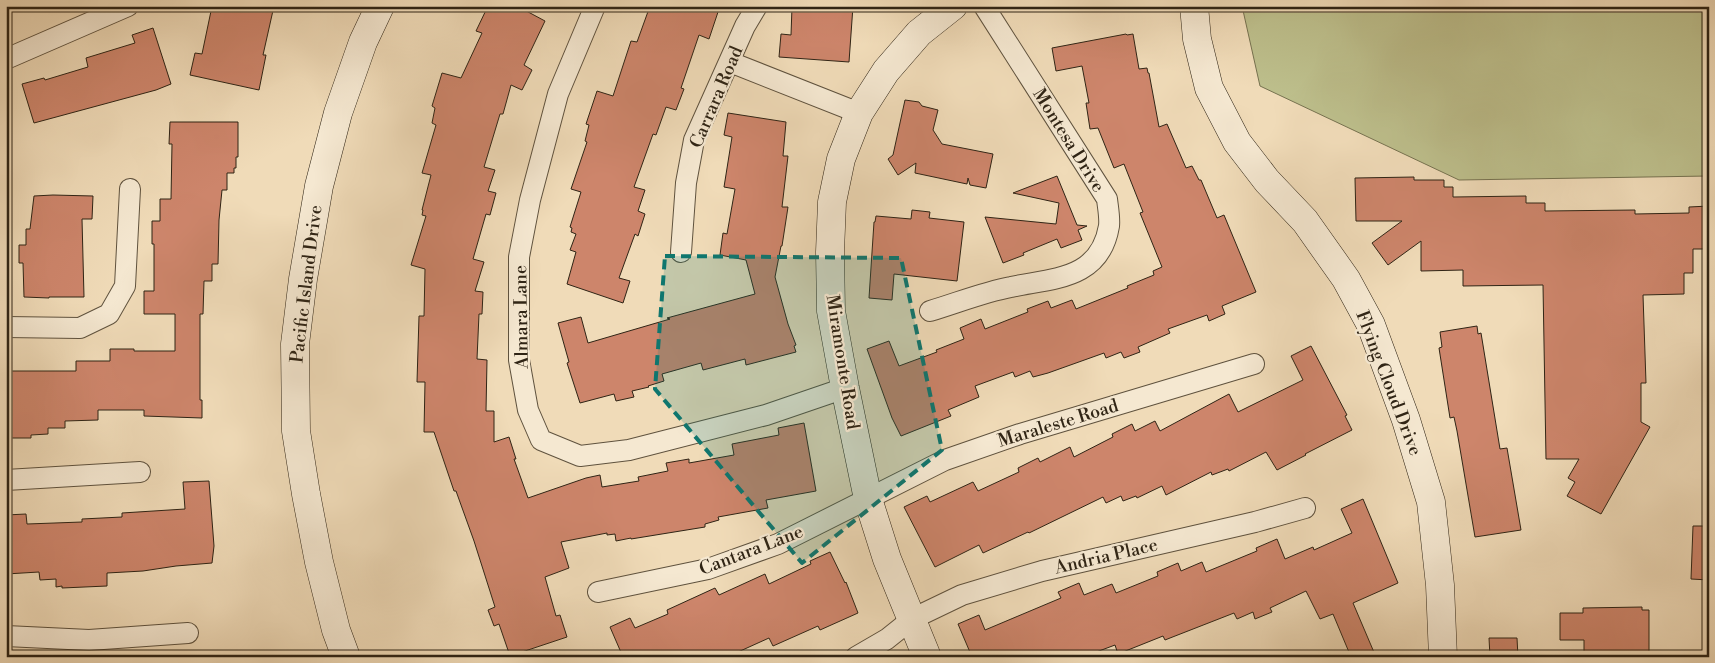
<svg xmlns="http://www.w3.org/2000/svg" width="1715" height="663" font-family="'Libre Bodoni',serif">
	<style>
		.green { fill: #bdbf8c; stroke: #767250 }
		.building { fill: #cd856b; stroke: #2f2415 }
		.lines { fill: none; stroke-linecap: round; stroke-linejoin: round }
		.street-casing { stroke: #5f523e; stroke-width: 22 }
		.secondary-casing { stroke: #2f2415; stroke-width: 29 }
		.street { stroke: #f5e8d1; stroke-width: 20 }
		.secondary { stroke: #f5e8d1; stroke-width: 28 }
		.marked { fill: #0f766e; fill-opacity: 0.2; stroke: #0f766e; stroke-width: 4; stroke-dasharray: 10 6; stroke-linejoin: round }
		.labels { text-anchor: middle; stroke-width: 4.5; stroke-linejoin: round; paint-order: stroke }
		.street-label { font-size: 18px; fill: #2f2415; stroke: #f5e8d1 }
	</style>
	<rect width="100%" height="100%" fill="#f0dbb8"/>
	<filter id="stains"><feTurbulence type="fractalNoise" baseFrequency=".004" numOctaves="4"/><feColorMatrix values="0 0 0 0 .2 0 0 0 0 .09 0 0 0 0 .02 0 0 0 .5 -.17"/></filter>
	<radialGradient id="worn" r=".72"><stop offset=".6" stop-color="#630" stop-opacity="0"/><stop offset="1" stop-color="#630" stop-opacity=".3"/></radialGradient>
	<path class="green" d="M1242,6H1709V176L1459,180L1260,86Z"/>
	<path class="building" d="M226,6H274L263,55H266L259,90L190,75L195,53L202,54L211,11Z
		M488,6H517L545,21L524,65L532,70L522,90L511,85L503,114H500L484,167L495,170L488,191L496,193L490,215L486,214L473,259L484,262L475,291L483,292L482,314H479L477,359L487,360L486,411H494V442L509,437L516,459H514L528,498L586,478L600,475L602,487L639,481L638,477L668,471L666,463L689,459V463L734,455L732,444L779,435L778,428L804,423L816,491L766,500L768,508L718,517L719,520L705,524V527L631,539V538L616,541L615,534L607,535V533L561,542L569,568L545,577L556,616L560,615L567,637L510,656L499,624L494,626L488,610L495,607L474,541L456,491H454L434,432H424L425,382H417L419,316H424L425,269L411,265L426,216L422,215L423,210H422L431,175L422,173L436,125L432,123L435,108L432,106L442,73L461,78L482,33L476,31Z
		M650,6H720L709,39L699,35L681,88L684,89L676,110L666,107L656,135L653,134L634,187L645,190L638,211L645,214L638,236L635,234L619,278L630,281L623,303L567,284L576,252L570,250L576,234L571,232L572,228L570,227L581,192L571,189L587,142L585,141L589,125L586,124L597,91L613,96L631,41L637,42Z
		M803,6H853L849,62L779,57L781,34L791,35L792,7H803Z
		M153,28L171,84L156,90L34,123L22,84L44,78L45,80L88,67L86,58L135,43L132,35Z
		M1126,34L1127,35L1133,34L1139,69L1147,68L1148,73H1149L1159,127L1167,124L1186,168L1192,166L1199,180H1201L1217,218L1224,215L1256,292L1222,306L1225,314L1209,321L1207,315L1168,329L1170,333L1138,347L1140,352L1124,358L1121,352L1106,358L1104,353L1048,373L1033,377L1030,371L1015,377L1013,372L975,386L979,397L948,410L951,416L901,436L892,418L867,349L889,341L899,366L937,352L936,350L964,339L960,328L981,319L985,329L1028,312L1027,309L1048,301L1051,308L1072,300L1076,309L1128,288L1127,286L1154,275L1153,271L1162,267L1140,213L1143,212L1124,164L1114,168L1098,128L1090,129L1086,103H1089L1082,66L1056,71L1052,48Z
		M905,100L919,102L922,106L938,110L933,130L942,144L993,154L986,188L970,185L968,178L967,184L915,173L916,163L898,175L888,159L893,155Z
		M728,113L786,122L783,156H788L782,207H788L782,246H781L775,277L788,324L796,345L794,346L796,352L746,365L745,359L703,370L701,363L662,374L664,381L648,386L649,387L632,391L634,397L616,401L614,394L580,403L567,363L569,362L558,323L581,317L588,343L670,319L667,318L755,294L746,260L720,255L723,233L727,234L735,189L724,187L732,137L724,135Z
		M170,122H238V157H236V168H234V173H227V190H222L219,220L218,264H212V281H204L203,314H200V400H202V418L144,416V410H98V420L65,421V428H48V434L31,435V438H6V371H76V361H110V349H134V351H175V314H144V291H154V244H152V221H160V199H171L172,144H169Z
		M1057,176L1077,225L1087,226L1078,230L1082,240L1061,248L1057,239L1023,253L1024,255L1003,263L985,217L1056,224L1059,203L1013,193Z
		M1414,177V180H1444V187H1453V197L1526,196V203H1545V211L1635,210V214L1689,213V207L1709,206V249H1693V273H1684V294L1643,295L1646,383H1641V422L1650,427L1601,514L1567,496L1575,482L1568,478L1579,459H1546L1543,285L1463,286V270L1421,271V241L1388,265L1372,243L1402,221H1356L1355,178Z
		M53,195L93,196L92,219H82L84,297H49V298L24,297L23,263H19V245H26V229H30L34,196Z
		M912,210L930,212L929,218L964,222L957,281L894,274L892,300L869,298L874,222H875L876,216L911,219Z
		M1477,326L1478,334L1481,333L1500,449L1507,448L1521,530L1475,537L1457,431L1454,417L1450,418L1439,348L1442,347L1440,332Z
		M1311,346L1347,415L1345,416L1352,430L1305,454L1306,455L1277,470L1266,452L1229,471L1228,469L1212,475L1211,472L1166,495L1162,486L1137,498L1136,496L1123,501L1121,496L1106,503L1103,497L1029,533L1028,532L983,553L979,545L935,567L904,507L927,496L930,502L973,482L978,491L1019,472L1018,468L1038,458L1040,462L1070,447L1074,457L1113,437L1112,434L1132,424L1135,431L1155,421L1160,431L1229,394L1238,412L1303,380L1291,356Z
		M209,481L214,546L212,563L176,566L143,571L107,573V586L62,588V586L56,587V579L40,580L39,572L6,574V515L26,514L27,524L82,522V519L122,517V513L185,509L183,482Z
		M1363,499L1398,583L1353,603L1376,657H1351L1333,614L1320,619L1306,591L1270,608L1272,612L1255,619L1253,612L1237,619L1234,613L1170,638L1165,640L1163,636L1118,654L1115,645L1083,657H972L958,624L979,615L985,630L1061,598L1058,592L1079,583L1084,595L1112,584L1116,593L1158,576L1157,572L1178,563L1181,571L1202,562L1206,572L1257,551L1256,548L1277,539L1285,559L1313,547L1314,550L1352,533L1341,509Z
		M1693,526H1709V580L1691,579Z
		M830,552L845,583L846,582L858,613L820,630L818,626L773,646L769,638L727,657H623L610,627L630,618L635,628L668,614L667,610L715,588L719,595L765,574L769,584L811,564L810,561Z
		M1642,607V610H1649V657H1584V640H1560V613H1583V608Z
		M1489,638H1517L1518,657H1490Z"/>
	<g class="lines">
		<defs>
			<path id="street" d="M595,6L558,94L530,200L519,257V360L528,410L541,440L580,456L629,450L766,415L845,388
				M6,59L128,6
				M730,62L859,113
				M681,252L686,183L694,140L745,26L757,6
				M930,311C957,303 984,292 1011,287C1053,278 1100,280 1109,226C1110,218 1108,208 1107,199L984,6
				M6,327L80,328L109,314L125,286L130,189
				M6,480L140,472
				M598,592L708,569L778,544L945,460L1020,434L1254,364
				M6,636L89,640L188,633
				M856,657L887,639L912,619L962,595L1042,571L1255,522L1305,508"/>
			<path id="secondary" d="M1194,6L1197,39L1209,88L1237,142L1267,181L1305,221L1346,279L1371,325L1406,420L1431,502L1440,585L1443,657
				M346,657L336,630L319,562L306,494L296,431L295,344L303,279L319,186L338,113L363,42L380,6
				M927,657L887,559L868,499L845,388L831,311L830,252L832,202L841,159L859,113L886,71L919,33L953,6"/>
		</defs>
		<use href="#street" class="street-casing"/>
		<use href="#secondary" class="secondary-casing"/>
		<use href="#street" class="street"/>
		<use href="#secondary" class="secondary"/>
	</g>
	<path class="marked" d="M665,256L901,258L942,450L802,563L655,389Z"/>
	<g class="labels">
		<g class="street-label">
			<text transform="translate(716 97) rotate(-67)" y="6">Carrara Road</text>
			<text transform="translate(1069 140) rotate(58)" y="6">Montesa Drive</text>
			<text transform="translate(306 284) rotate(-83)" y="6">Pacific Island Drive</text>
			<text transform="translate(521 317) rotate(-91)" y="6">Almara Lane</text>
			<text transform="translate(843 362) rotate(81)" y="6">Miramonte Road</text>
			<text transform="translate(1389 383) rotate(69)" y="6">Flying Cloud Drive</text>
			<text transform="translate(1058 423) rotate(-17)" y="6">Maraleste Road</text>
			<text transform="translate(751 550) rotate(-21)" y="6">Cantara Lane</text>
			<text transform="translate(1106 556) rotate(-13)" y="6">Andria Place</text>
		</g>
	</g>
	<rect width="1715" height="663" fill="none" stroke="#f0dbb8" stroke-width="25"/>
	<rect x="8" y="8" width="1700" height="648" fill="none" stroke="#2f2415" stroke-width="2.5"/>
	<rect x="12" y="12" width="1690" height="638" fill="none" stroke="#2f2415"/>
	<rect width="100%" height="100%" filter="url(#stains)"/>
	<rect width="100%" height="100%" fill="url(#worn)"/>
</svg>
